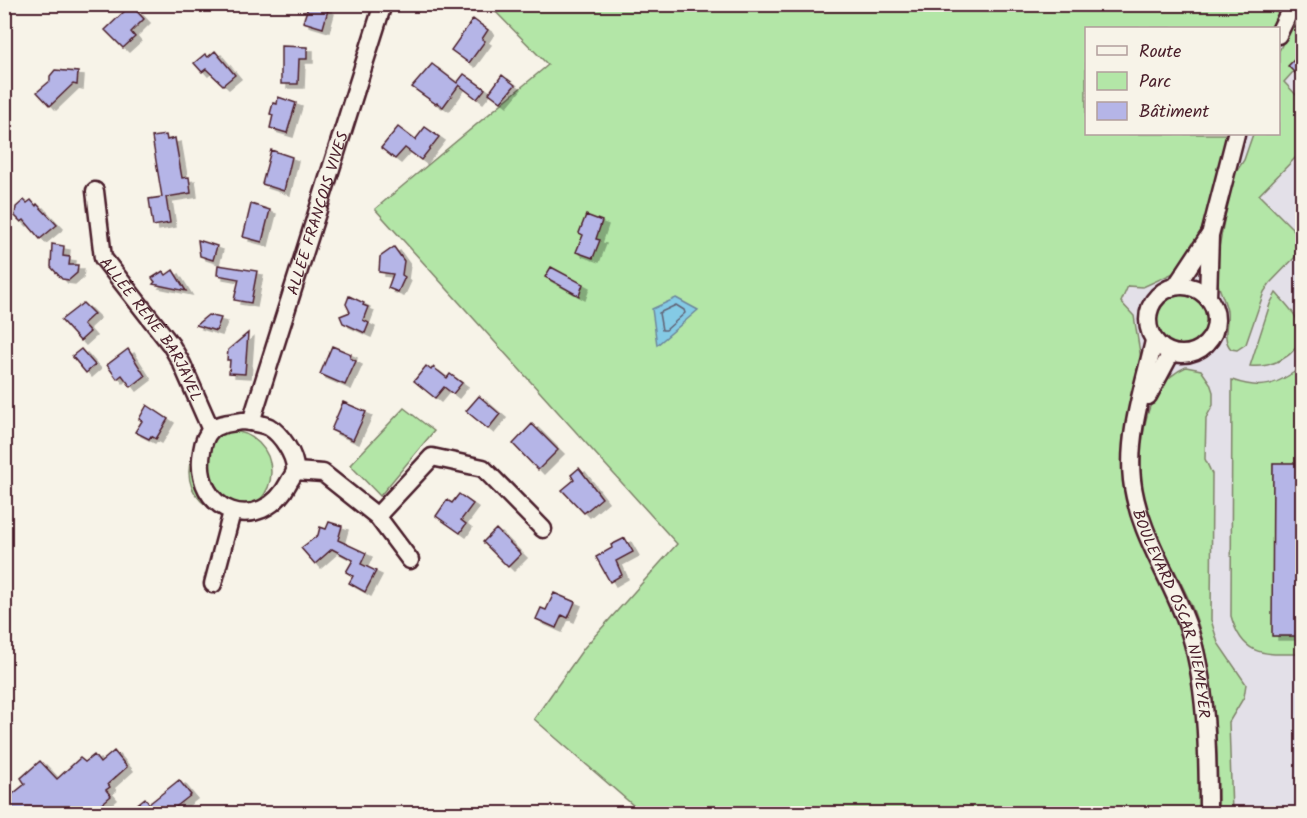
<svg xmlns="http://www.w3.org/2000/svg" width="1307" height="818" font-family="Kalam,sans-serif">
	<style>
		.built { fill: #e3e0e8 }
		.green { fill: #b3e6a7; stroke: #7e8269; stroke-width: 1.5 }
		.water { fill: #84cae5; stroke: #6d869b; stroke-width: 1.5 }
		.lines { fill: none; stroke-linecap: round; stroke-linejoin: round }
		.shore { stroke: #616375; stroke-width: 1.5 }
		.building { fill: #b5b5e7; stroke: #4a1f2b; stroke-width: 1.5; filter: url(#shadow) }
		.minor-casing { stroke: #4a1f2b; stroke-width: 21 }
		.minor { stroke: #f7f3e8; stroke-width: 16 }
		.labels { text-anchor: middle; stroke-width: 4.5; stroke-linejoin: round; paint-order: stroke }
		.street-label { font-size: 16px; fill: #4a1f2b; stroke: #f7f3e8 }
	</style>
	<defs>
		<filter id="shadow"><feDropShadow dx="6" dy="4" stdDeviation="0" flood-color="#0004"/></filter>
	</defs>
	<rect width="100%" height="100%" fill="#f7f3e8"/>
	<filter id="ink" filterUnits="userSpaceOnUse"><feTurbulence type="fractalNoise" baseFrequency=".0167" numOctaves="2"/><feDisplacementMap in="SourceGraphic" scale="12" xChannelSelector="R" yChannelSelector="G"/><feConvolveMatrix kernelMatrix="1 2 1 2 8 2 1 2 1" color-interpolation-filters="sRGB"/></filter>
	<g filter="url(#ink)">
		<path class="built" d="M1295,5H1302V813H1189L1114,513L1115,291L1214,134H1278L1279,31Z"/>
		<path class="green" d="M489,5H1285L1273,28H1086V134H1230L1202,235L1178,271L1143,287L1128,286L1121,302L1134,316L1142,365L1127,467L1183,630L1196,692L1203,813H642L534,719L584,648L677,544L375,209L548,65Z
			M1302,5V48L1296,54L1302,62L1284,82L1302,101V151L1259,195L1302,238V250L1270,283L1264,292L1246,344L1237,350L1231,349C1221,338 1229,324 1227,311C1224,296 1216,286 1215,269L1230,188L1234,175L1244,160L1253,134H1278L1279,51Z
			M1276,293C1286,304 1301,318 1300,333C1300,357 1269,368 1250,366L1270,304Z
			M1155 321a27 27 0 1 1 54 0a27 27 0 1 1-54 0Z
			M1186,367L1201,370L1210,383L1213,392V405L1206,418L1205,459L1212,474L1211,620L1218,643L1246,684L1244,697L1229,722L1232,813H1218C1218,752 1216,687 1199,627C1188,589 1164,556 1150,519C1139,489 1139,454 1145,424C1150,399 1163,377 1186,367Z
			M1302,367V463H1273V636H1302V654C1265,654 1243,658 1231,616L1232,380C1263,391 1276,385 1302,367Z
			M404,408L434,431L380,496L350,465Z
			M189 472a41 41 0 1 1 82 0a41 41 0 1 1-82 0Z"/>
		<path class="water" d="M676,298L698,310L657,345L652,309Z"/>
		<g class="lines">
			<path class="shore" d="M676,305L684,310L685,313L666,330H662L659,313Z"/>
		</g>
		<path class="building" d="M309,4H327L326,9L328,10L323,28L303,22Z
			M131,5L144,19L131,32L135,37L123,48L105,30Z
			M473,19L488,30L482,39L485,41L469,63L451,50Z
			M281,46L307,47V59H299L298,84H281Z
			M215,51L235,75L223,85L206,69L202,72L194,63L205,54L208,57Z
			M1302,52V80L1288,66Z
			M432,64L457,83L464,74L485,89L477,99L459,85L443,107L437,103L436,104L412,87Z
			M55,70L78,72L77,85L73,84L50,106L37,92L50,81V76Z
			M502,75L515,85L501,102L489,93Z
			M278,97L296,103L287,133L270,128L273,115L270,114L273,103L277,104Z
			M398,127L415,140L425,127L439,137L421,160L405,148L395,159L381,148Z
			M166,135L167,140L175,138L182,178L189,177L191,193L166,197L170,223L153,226L149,199L162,197L152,137Z
			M271,150L292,157L284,191L262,184Z
			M24,200L27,203L31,200L36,206L37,204L57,225L40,239L24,220L21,222L15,216L16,207Z
			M251,204L270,210L262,242L243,237Z
			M586,215L602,221L596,239L600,240L593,258L576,252L583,235L579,233Z
			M198,240L217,246L213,260L200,256Z
			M52,244L64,246L63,256L70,257L69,265H78L77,273L69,280L62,279L51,267Z
			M394,247L404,261L402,275L405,277L398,292L388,288L393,274L379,272L380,257Z
			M218,265L257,271L251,303L234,300L239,279L217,275Z
			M551,267L583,284L579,296L545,277Z
			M173,270L186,291L153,284L155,282L152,278L163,271L166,275Z
			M349,296L364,303L363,305L368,307L363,320L369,323L365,333L343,323L340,316L350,312L346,304Z
			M83,303L94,314L83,324L90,332L80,341L61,320Z
			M208,315L221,318L216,331L196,325Z
			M248,333L245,374L229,373L230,360H227L228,350Z
			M332,346L351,354L350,358L356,361L345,385L320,374Z
			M81,349L95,365L86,373L72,356Z
			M128,349L145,376L131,387L122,375L117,379L107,365Z
			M426,366L431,370L433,367L447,378L450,374L462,383L453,394L444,387L435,398L414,381Z
			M479,396L500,414L488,429L466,411Z
			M343,402L366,412L353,440L331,430Z
			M147,405L168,419L156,439L151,436L149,439L135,432L142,421L139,419Z
			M532,424L558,450L538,470L513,444Z
			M1273,463H1302V636H1272Z
			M579,468L602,498L584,513L562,490L574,480L571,475Z
			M459,494L473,504L461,520L466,524L460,533L436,516L447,500L452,503Z
			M329,522L342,526L338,540L366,553L361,564L376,571L365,592L349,583L353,576L346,572L353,560L332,549L315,564L301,548L318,535L320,527L326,529Z
			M496,529L521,554L508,567L483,542Z
			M625,538L633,552L616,561L622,575L610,582L596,557L612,548L611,545Z
			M554,593L575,602L568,618L562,615L556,628L536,619L541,608L546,610Z
			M114,751L127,767L108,784L110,787L106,790L111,796L91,813H4V801L25,784L21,778L40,761L57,779L80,758L85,762L94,755L100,763Z
			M179,780L191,795L168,813H126L145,798L149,804Z"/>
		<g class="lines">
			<defs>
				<g id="minor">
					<path d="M1278,35L1293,4"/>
					<path id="s1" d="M95,191L103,258L171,345L182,364L211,430"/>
					<circle cx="1182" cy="320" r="34"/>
					<path d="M1176,286L1209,236"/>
					<path d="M1208,298L1210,235L1236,134"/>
					<path id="s2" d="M1154,341C1144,385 1127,434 1132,480C1138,532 1170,576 1187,624C1207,678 1208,756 1208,814"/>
					<path d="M1148,396L1171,353"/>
					<path d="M242,421C250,422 261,423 269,427C281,434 295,455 295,469C295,474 291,478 289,482C261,537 191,513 202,451C203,444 205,436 211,430C218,423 232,423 242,421Z"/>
					<path id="s3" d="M251,422L383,4"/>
					<path d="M295,471L323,473L377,516L410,560"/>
					<path d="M377,516L432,457L483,468L543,529"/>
					<path d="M213,584L232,512"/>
				</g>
			</defs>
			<use href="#minor" class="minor-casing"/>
			<use href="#minor" class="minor"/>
		</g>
	</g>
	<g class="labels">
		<g class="street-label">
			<text dy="6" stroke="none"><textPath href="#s3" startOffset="219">ALLÉE FRANÇOIS VIVES</textPath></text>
			<text dy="6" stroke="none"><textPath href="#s1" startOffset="154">ALLÉE RENÉ BARJAVEL</textPath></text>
			<text dy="6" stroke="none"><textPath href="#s2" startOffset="282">BOULEVARD OSCAR NIEMEYER</textPath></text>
		</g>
	</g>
	<rect width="1307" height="818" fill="none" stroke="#f7f3e8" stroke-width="24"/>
	<rect x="12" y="12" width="1283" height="794" fill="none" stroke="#4a1f2b" stroke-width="2" filter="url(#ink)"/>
	<rect x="1085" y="27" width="195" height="108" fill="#f7f3e8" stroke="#b29e9c" stroke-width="1.5"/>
	<rect x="1097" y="46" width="30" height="9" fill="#f7f3e8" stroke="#b29e9c" stroke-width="1.5"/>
	<text x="1139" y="57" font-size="18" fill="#4a1f2b">Route</text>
	<rect x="1097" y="72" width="30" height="18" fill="#b3e6a7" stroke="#b29e9c" stroke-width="1.5"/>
	<text x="1139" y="87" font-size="18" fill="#4a1f2b">Parc</text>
	<rect x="1097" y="102" width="30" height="18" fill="#b5b5e7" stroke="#b29e9c" stroke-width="1.5"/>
	<text x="1139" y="117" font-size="18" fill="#4a1f2b">Bâtiment</text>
</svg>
